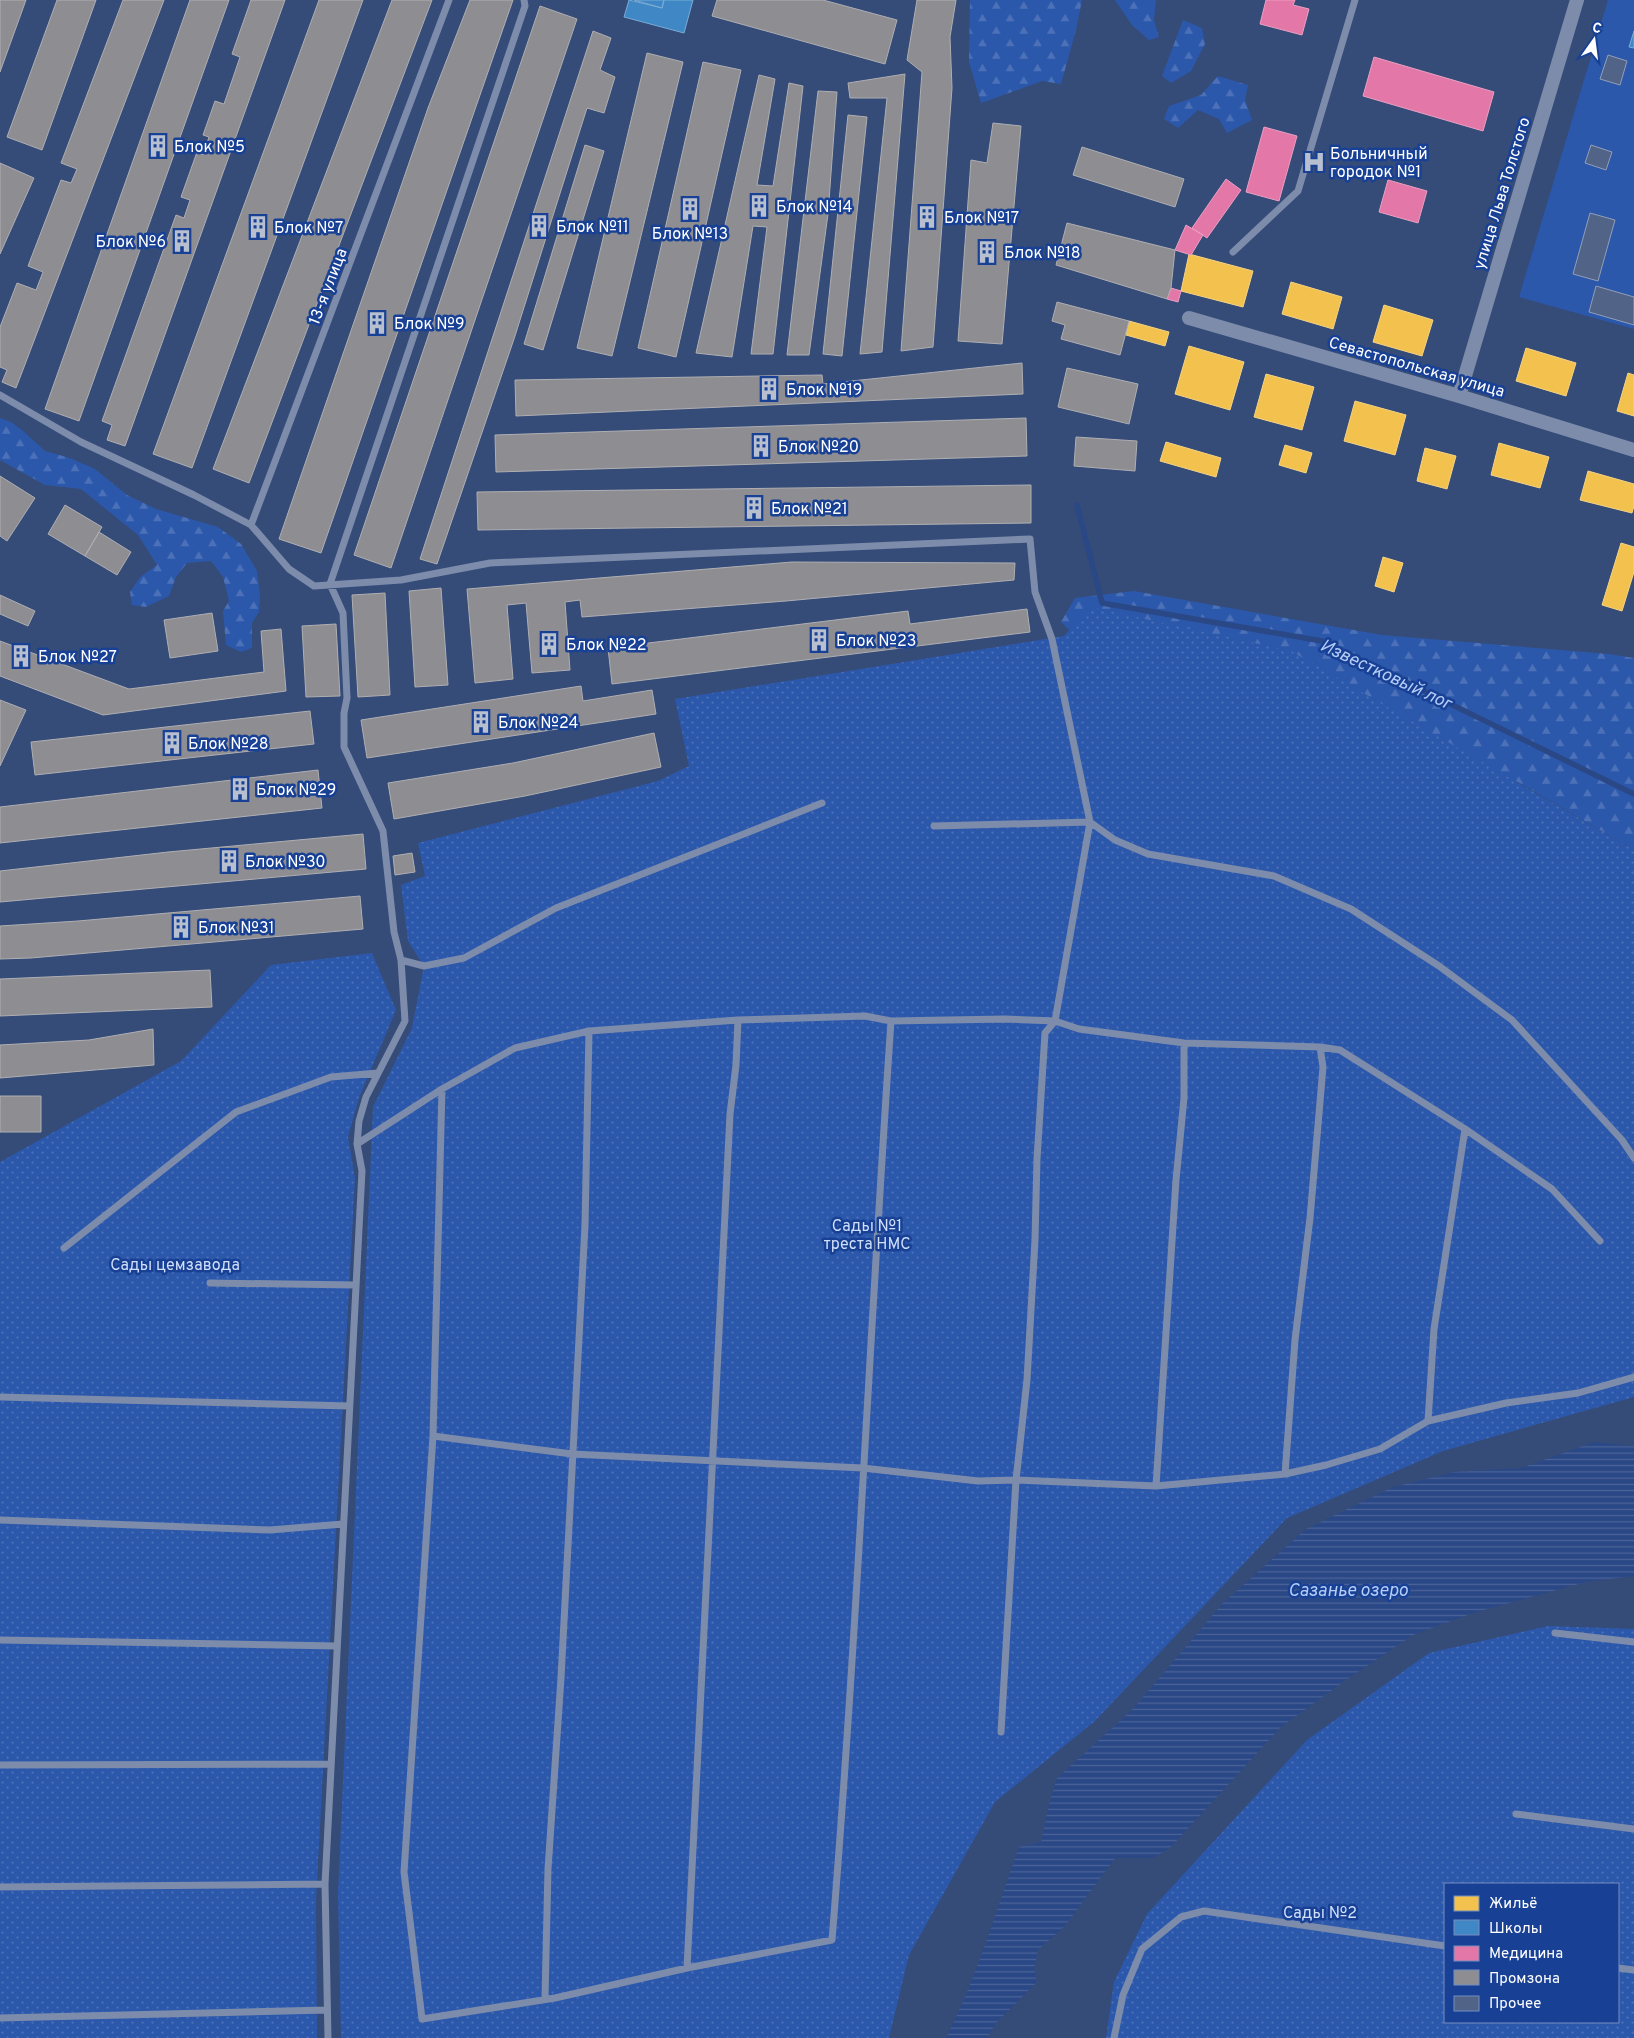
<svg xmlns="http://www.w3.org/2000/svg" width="1634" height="2038" font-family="Overpass,sans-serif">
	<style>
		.green { fill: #2c58ab }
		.forest { fill: url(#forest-firs) }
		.garden { fill: url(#garden-dots); fill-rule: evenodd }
		.water { fill: url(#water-rules) }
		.homes { fill: #f2c14e; stroke: #f6d483 }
		.schools { fill: #3f88c5; stroke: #79acd6 }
		.health { fill: #e377a8; stroke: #eba0c2 }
		.industry { fill: #8d8d92; stroke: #afafb3 }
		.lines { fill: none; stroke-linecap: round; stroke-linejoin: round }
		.stream { stroke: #2b4886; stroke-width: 5.5 }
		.building { fill: #516387; stroke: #929fb9 }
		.service { stroke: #7d8cab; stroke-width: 7 }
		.minor { stroke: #7d8cab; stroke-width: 14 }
		.labels { text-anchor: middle; stroke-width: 5; stroke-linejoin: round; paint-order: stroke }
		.poi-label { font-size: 16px; fill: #fff; stroke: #184195; text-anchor: start }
		.street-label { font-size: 16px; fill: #fff; stroke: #184195 }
		.park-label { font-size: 16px; fill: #d0dffc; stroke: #184195 }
		.water-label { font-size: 18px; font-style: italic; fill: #b5ccf7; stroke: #184195 }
	</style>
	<defs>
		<pattern id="forest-firs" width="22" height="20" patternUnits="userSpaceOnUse" patternTransform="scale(1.25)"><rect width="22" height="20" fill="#2c58ab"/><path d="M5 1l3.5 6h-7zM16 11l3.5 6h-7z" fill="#4c71b8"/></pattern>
		<pattern id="garden-dots" width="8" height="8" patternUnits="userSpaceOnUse" patternTransform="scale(1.25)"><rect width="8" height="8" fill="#2c58ab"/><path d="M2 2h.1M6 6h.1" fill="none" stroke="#4c71b8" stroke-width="1.8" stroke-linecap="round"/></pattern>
		<pattern id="water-rules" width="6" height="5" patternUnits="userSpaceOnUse" patternTransform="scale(1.25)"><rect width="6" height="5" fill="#2b4886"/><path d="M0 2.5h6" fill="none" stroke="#4b6398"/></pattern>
	</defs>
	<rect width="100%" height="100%" fill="#354b78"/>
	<path class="green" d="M1608,0H1634V329L1519,297Z"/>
	<path class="forest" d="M970,0H1082L1076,30L1061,84L1042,81L981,103L969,62Z
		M1115,0H1156L1154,20L1159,37L1149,40L1132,25Z
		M1183,20L1202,28L1205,44L1191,71L1171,83L1162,76Z
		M1218,76L1248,85L1245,100L1252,120L1227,133L1219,119L1198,110L1178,128L1164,119L1169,106L1201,95Z
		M0,418L11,422L23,431L45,451L70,458L95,469L127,495L156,509L218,527L241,544L257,571L260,596L259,612L252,623V648L241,652L226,645L223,611L229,601L223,577L211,561L187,563L176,577L169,596L146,607L132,605L130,592L140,577L157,565L138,535L81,489L45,485L0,460Z
		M1134,591L1382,635L1609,654L1634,658V850L1518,782L1075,636L1061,622L1075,598Z"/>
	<path class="garden" d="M1091,607L1291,651L1634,850V1397L1443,1451L1287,1518L1095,1721L995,1802L909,1955L889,2038H341L338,1894L373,1107L412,1028L424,966L408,941L401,885L425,876L418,843L658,781L689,766L675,699L1064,636Z
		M372,953L396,1010L359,1098L348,1137L355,1178L316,1900L317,2038H0V1162L181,1061L271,965Z
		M1548,1626L1634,1629V2038H1106L1114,1982L1147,1914L1307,1740L1429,1653ZM1445,1884H1618V2022H1445Z"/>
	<path class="water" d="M1594,1442L1634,1446V1576L1586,1582L1473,1613L1413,1635L1346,1680L1281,1727L1170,1848L1153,1858H1115L1065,1926L1038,1950L1034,1969L1037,1982L996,2023L987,2038H946C977,1977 996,1911 1019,1847L1041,1842L1049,1804L1057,1778L1132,1710L1223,1603L1306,1529L1393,1487L1454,1472L1521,1468Z"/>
	<path class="homes" d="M1189,254L1253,271L1243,307L1181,291Z
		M1291,282L1342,297L1333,329L1282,314Z
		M1384,305L1433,320L1422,356L1373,342Z
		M1129,321L1169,332L1165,346L1126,335Z
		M1189,346L1244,362L1230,410L1175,394Z
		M1526,348L1576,363L1566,396L1516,381Z
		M1628,373L1634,375V416L1617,411Z
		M1266,374L1314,387L1302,430L1254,417Z
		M1355,401L1406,415L1395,455L1344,441Z
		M1166,442L1221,458L1216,477L1160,461Z
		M1499,443L1549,457L1540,488L1491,475Z
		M1285,445L1312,453L1306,473L1279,465Z
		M1425,448L1456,456L1447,489L1417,481Z
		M1588,471L1634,484V506L1632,513L1580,500Z
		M1621,543L1634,547V572L1622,611L1602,605Z
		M1383,557L1403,563L1394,592L1375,586Z"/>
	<path class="schools" d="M629,0L662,8L664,0H693L684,33L624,17Z
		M634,0H664L662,8Z
		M1634,31V48L1629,47Z"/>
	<path class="health" d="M1266,0H1295L1293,5L1309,9L1302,35L1260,24Z
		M1374,57L1494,92L1483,131L1363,96Z
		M1264,127L1297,136L1279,201L1246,192Z
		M1226,179L1241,190L1207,238L1192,228Z
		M1388,180L1427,191L1418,223L1379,212Z
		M1186,225L1203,235L1191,255L1175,250Z
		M1171,288L1181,291L1178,302L1167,299Z"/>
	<path class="industry" d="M0,0H26L0,72Z
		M57,0H96L42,150L7,137Z
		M123,0H164L16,388L2,382L7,370L0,367V327L17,283L36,290L43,272L28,266L61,180L71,183L77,169L61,163Z
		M190,0H229L79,421L45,409Z
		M251,0H285L125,446L107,440L112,425L102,421L176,215L184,218L190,200L181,197L197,152L203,155L209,137L203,135L215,101L224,104L240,57L232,54Z
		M319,0H363L192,468L153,454Z
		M392,0H432L249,483L213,469Z
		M470,0H513L321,553L279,539L428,108Z
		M717,0H823L897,20L885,64L712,16Z
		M917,0H956L950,37L952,88L933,347L901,351L922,72L907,60Z
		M540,6L577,19L391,568L354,555Z
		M593,31L611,38L600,70L615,77L604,113L587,108L514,339L437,564L420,559Z
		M647,53L683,62L612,356L577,348Z
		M703,62L741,70L676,357L638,348Z
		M905,74L882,352L860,354L887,98H850L848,83Z
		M759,75L775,79L757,185L773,186L789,83L803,86L773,354H751L767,227L753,226L732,357L696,353Z
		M818,91L837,92L828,214L809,355H787Z
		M848,115L867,117L842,356L823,354Z
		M993,123L1021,126L1002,344L958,341L971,160L987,163Z
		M585,145L604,151L543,350L524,344Z
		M1082,147L1184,179L1175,207L1073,175Z
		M0,163L34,178L0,254Z
		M1067,223L1175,250L1171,288L1167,299L1056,265Z
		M1057,302L1129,321L1120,355L1061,339L1065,325L1052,321Z
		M1022,363L1023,394L516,416L515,380L822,375L823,384Z
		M1067,368L1138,384L1129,424L1058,407Z
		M1026,418L1027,456L496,472L495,435Z
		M1076,437L1137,441L1135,471L1074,466Z
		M0,476L35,498L7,541L0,536Z
		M1031,485V523L478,530L477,492Z
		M65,505L102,527L85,556L48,534Z
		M99,532L131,552L117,575L85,556Z
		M792,562L1015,563L1014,580L786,601L582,617L580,600L565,602L570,670L532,673L526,603L507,605L513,679L475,683L467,589Z
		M441,588L448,685L415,687L409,591Z
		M385,593L390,695L358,697L352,595Z
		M0,595L35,611L28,626L0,614Z
		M1027,609L1030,632L612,684L608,648L908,611L910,624Z
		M212,613L218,651L170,658L164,620Z
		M336,624L340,696L306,697L302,626Z
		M281,629L286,691L103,715L0,676V641L129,689L264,672L261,631Z
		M581,686L583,701L652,690L656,714L367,758L361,720Z
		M0,700L26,710L0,766Z
		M310,711L314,744L35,775L31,742Z
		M654,733L661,767L525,796L394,819L388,783L513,763Z
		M318,770L322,808L0,843V807Z
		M363,834L366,869L0,902V871L168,852Z
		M412,853L415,872L395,875L393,856Z
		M360,896L363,929L31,958L0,959V926L78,921Z
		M210,970L212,1007L0,1016V979Z
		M153,1029L154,1065L0,1078V1045L89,1040Z
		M0,1096H41V1132H0Z"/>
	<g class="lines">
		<path class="stream" d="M1077,505L1102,603L1322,641L1634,794"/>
	</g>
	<path class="building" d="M1608,55L1627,61L1620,85L1600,79Z
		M1591,145L1612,152L1606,170L1585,163Z
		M1590,213L1615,220L1598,281L1573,274Z
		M1596,286L1634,297V325L1589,312Z"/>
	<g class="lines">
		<path class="service" d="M1233,252L1298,191L1355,0
			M0,395L81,442L194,495L251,525L289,569L314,586L401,580L490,563L1030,539L1035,592L1052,639L1090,822L1055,1021L1045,1033L1037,1159L1035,1240L1027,1380L1016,1480L1001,1732
			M251,525L449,0
			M934,826L1090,822L1115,840L1148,854L1274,876L1351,909L1439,966L1512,1020L1622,1140L1634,1158
			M401,960L424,966L464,958L556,908L822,803
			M442,1089L433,1436L404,1872L422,2019L555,1998L687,1968L832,1940C857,1634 870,1327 891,1021
			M357,1144L442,1089L515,1048L589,1031L738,1020L865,1016L891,1021L1005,1019L1055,1021L1079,1029L1184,1043L1320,1047L1340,1050L1465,1129L1552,1189L1600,1241
			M64,1248L236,1112L331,1077L378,1073
			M210,1283L356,1285
			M0,1397L349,1406
			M1428,1421L1434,1329L1465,1129
			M433,1436L572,1454L863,1468L978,1481L1016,1480L1156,1486L1285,1474L1326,1465L1380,1449L1428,1421L1506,1403L1578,1393L1634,1377
			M1285,1474L1295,1340L1310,1218L1323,1067L1320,1047
			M1156,1486L1176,1180L1184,1098V1043
			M0,1520L270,1530L343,1524
			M1555,1633L1634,1642
			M0,1640L337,1646
			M0,1765L331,1764
			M1516,1814L1634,1829
			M0,1887L325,1884
			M687,1968L730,1114L736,1065L738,1020
			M1618,1968L1634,1970
			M545,1998L548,1869L561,1678L585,1225L589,1031
			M0,2018L327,2010
			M328,2038L325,1884L362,1171L357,1144L359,1121L366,1097L405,1021L401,960L394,932L383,831L344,747V713L347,698L343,613L330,584L525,6L524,0
			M1114,2038L1123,1995L1142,1949L1181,1917L1204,1911L1445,1946"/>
		<path class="minor" d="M1189,318L1459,396L1634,450
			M1459,396L1577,0"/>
	</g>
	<defs>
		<symbol id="building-bare" viewBox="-9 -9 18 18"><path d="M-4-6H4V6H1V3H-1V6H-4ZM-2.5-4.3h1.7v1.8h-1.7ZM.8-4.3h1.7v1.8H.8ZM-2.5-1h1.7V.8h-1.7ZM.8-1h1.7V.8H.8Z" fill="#b8c0d0" stroke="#184195" stroke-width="2.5" paint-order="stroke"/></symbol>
		<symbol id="hospital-bare" viewBox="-9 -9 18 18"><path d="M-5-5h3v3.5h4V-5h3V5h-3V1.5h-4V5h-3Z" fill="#b8c0d0" stroke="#184195" stroke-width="2.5" paint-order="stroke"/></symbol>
	</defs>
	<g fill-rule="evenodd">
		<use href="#building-bare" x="142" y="130" width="32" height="32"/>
		<use href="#hospital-bare" x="1298" y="146" width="32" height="32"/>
		<use href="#building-bare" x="743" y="190" width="32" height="32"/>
		<use href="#building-bare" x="674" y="193" width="32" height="32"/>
		<use href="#building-bare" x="911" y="201" width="32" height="32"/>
		<use href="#building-bare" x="523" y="210" width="32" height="32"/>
		<use href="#building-bare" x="242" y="211" width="32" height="32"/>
		<use href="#building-bare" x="166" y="225" width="32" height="32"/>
		<use href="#building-bare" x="971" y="236" width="32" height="32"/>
		<use href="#building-bare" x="361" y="307" width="32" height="32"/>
		<use href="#building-bare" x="753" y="373" width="32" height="32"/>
		<use href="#building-bare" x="745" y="430" width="32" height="32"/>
		<use href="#building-bare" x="738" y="492" width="32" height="32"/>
		<use href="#building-bare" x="803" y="624" width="32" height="32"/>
		<use href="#building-bare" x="533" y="628" width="32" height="32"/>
		<use href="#building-bare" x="5" y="640" width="32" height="32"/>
		<use href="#building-bare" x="465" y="706" width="32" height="32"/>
		<use href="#building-bare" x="156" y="727" width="32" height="32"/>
		<use href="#building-bare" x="224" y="773" width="32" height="32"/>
		<use href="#building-bare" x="213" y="845" width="32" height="32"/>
		<use href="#building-bare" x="165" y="911" width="32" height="32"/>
	</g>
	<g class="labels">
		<g class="poi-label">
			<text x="174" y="152">Блок №5</text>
			<text x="1330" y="159">Больничный<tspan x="1330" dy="18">городок №1</tspan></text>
			<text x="776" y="212">Блок №14</text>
			<text x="944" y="223">Блок №17</text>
			<text x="556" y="232">Блок №11</text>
			<text x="274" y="233">Блок №7</text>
			<text x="690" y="239" text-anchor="middle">Блок №13</text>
			<text x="166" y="247" text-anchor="end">Блок №6</text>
			<text x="1004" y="258">Блок №18</text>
			<text x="394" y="329">Блок №9</text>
			<text x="786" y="395">Блок №19</text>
			<text x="778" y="452">Блок №20</text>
			<text x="771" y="514">Блок №21</text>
			<text x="836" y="646">Блок №23</text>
			<text x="566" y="650">Блок №22</text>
			<text x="38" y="662">Блок №27</text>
			<text x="498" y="728">Блок №24</text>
			<text x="188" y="749">Блок №28</text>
			<text x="256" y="795">Блок №29</text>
			<text x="245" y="867">Блок №30</text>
			<text x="198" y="933">Блок №31</text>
		</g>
		<g class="street-label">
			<text transform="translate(1501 193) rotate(-73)" y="6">улица Льва Толстого</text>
			<text transform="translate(327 286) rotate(-69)" y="6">13-я улица</text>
			<text transform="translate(1417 366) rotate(16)" y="6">Севастопольская улица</text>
		</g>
		<g class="park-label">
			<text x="867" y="1231">Сады №1<tspan x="867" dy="18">треста НМС</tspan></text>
			<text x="175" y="1270">Сады цемзавода</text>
			<text x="1320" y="1918">Сады №2</text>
		</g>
		<g class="water-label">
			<text transform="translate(1386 674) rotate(25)" y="6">Известковый лог</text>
			<text x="1348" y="1596">Сазанье озеро</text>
		</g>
	</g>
	<rect x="1444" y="1883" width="175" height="140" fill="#184195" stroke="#748dbf"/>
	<rect x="1454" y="1896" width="25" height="15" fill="#f2c14e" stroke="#748dbf"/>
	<text x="1489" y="1908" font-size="15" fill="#ffffff">Жильё</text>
	<rect x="1454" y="1920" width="25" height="15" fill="#3f88c5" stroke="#748dbf"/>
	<text x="1489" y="1933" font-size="15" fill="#ffffff">Школы</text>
	<rect x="1454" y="1946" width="25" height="15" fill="#e377a8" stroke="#748dbf"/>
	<text x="1489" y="1958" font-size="15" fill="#ffffff">Медицина</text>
	<rect x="1454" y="1970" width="25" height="15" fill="#8d8d92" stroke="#748dbf"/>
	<text x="1489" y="1983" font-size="15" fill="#ffffff">Промзона</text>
	<rect x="1454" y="1996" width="25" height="15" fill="#516387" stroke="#748dbf"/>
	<text x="1489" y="2008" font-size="15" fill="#ffffff">Прочее</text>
	<g transform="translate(1594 40) rotate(14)" stroke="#184195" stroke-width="4" paint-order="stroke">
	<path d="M0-4L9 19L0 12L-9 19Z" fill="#ffffff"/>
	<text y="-8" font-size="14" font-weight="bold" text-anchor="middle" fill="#ffffff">С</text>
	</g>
</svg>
